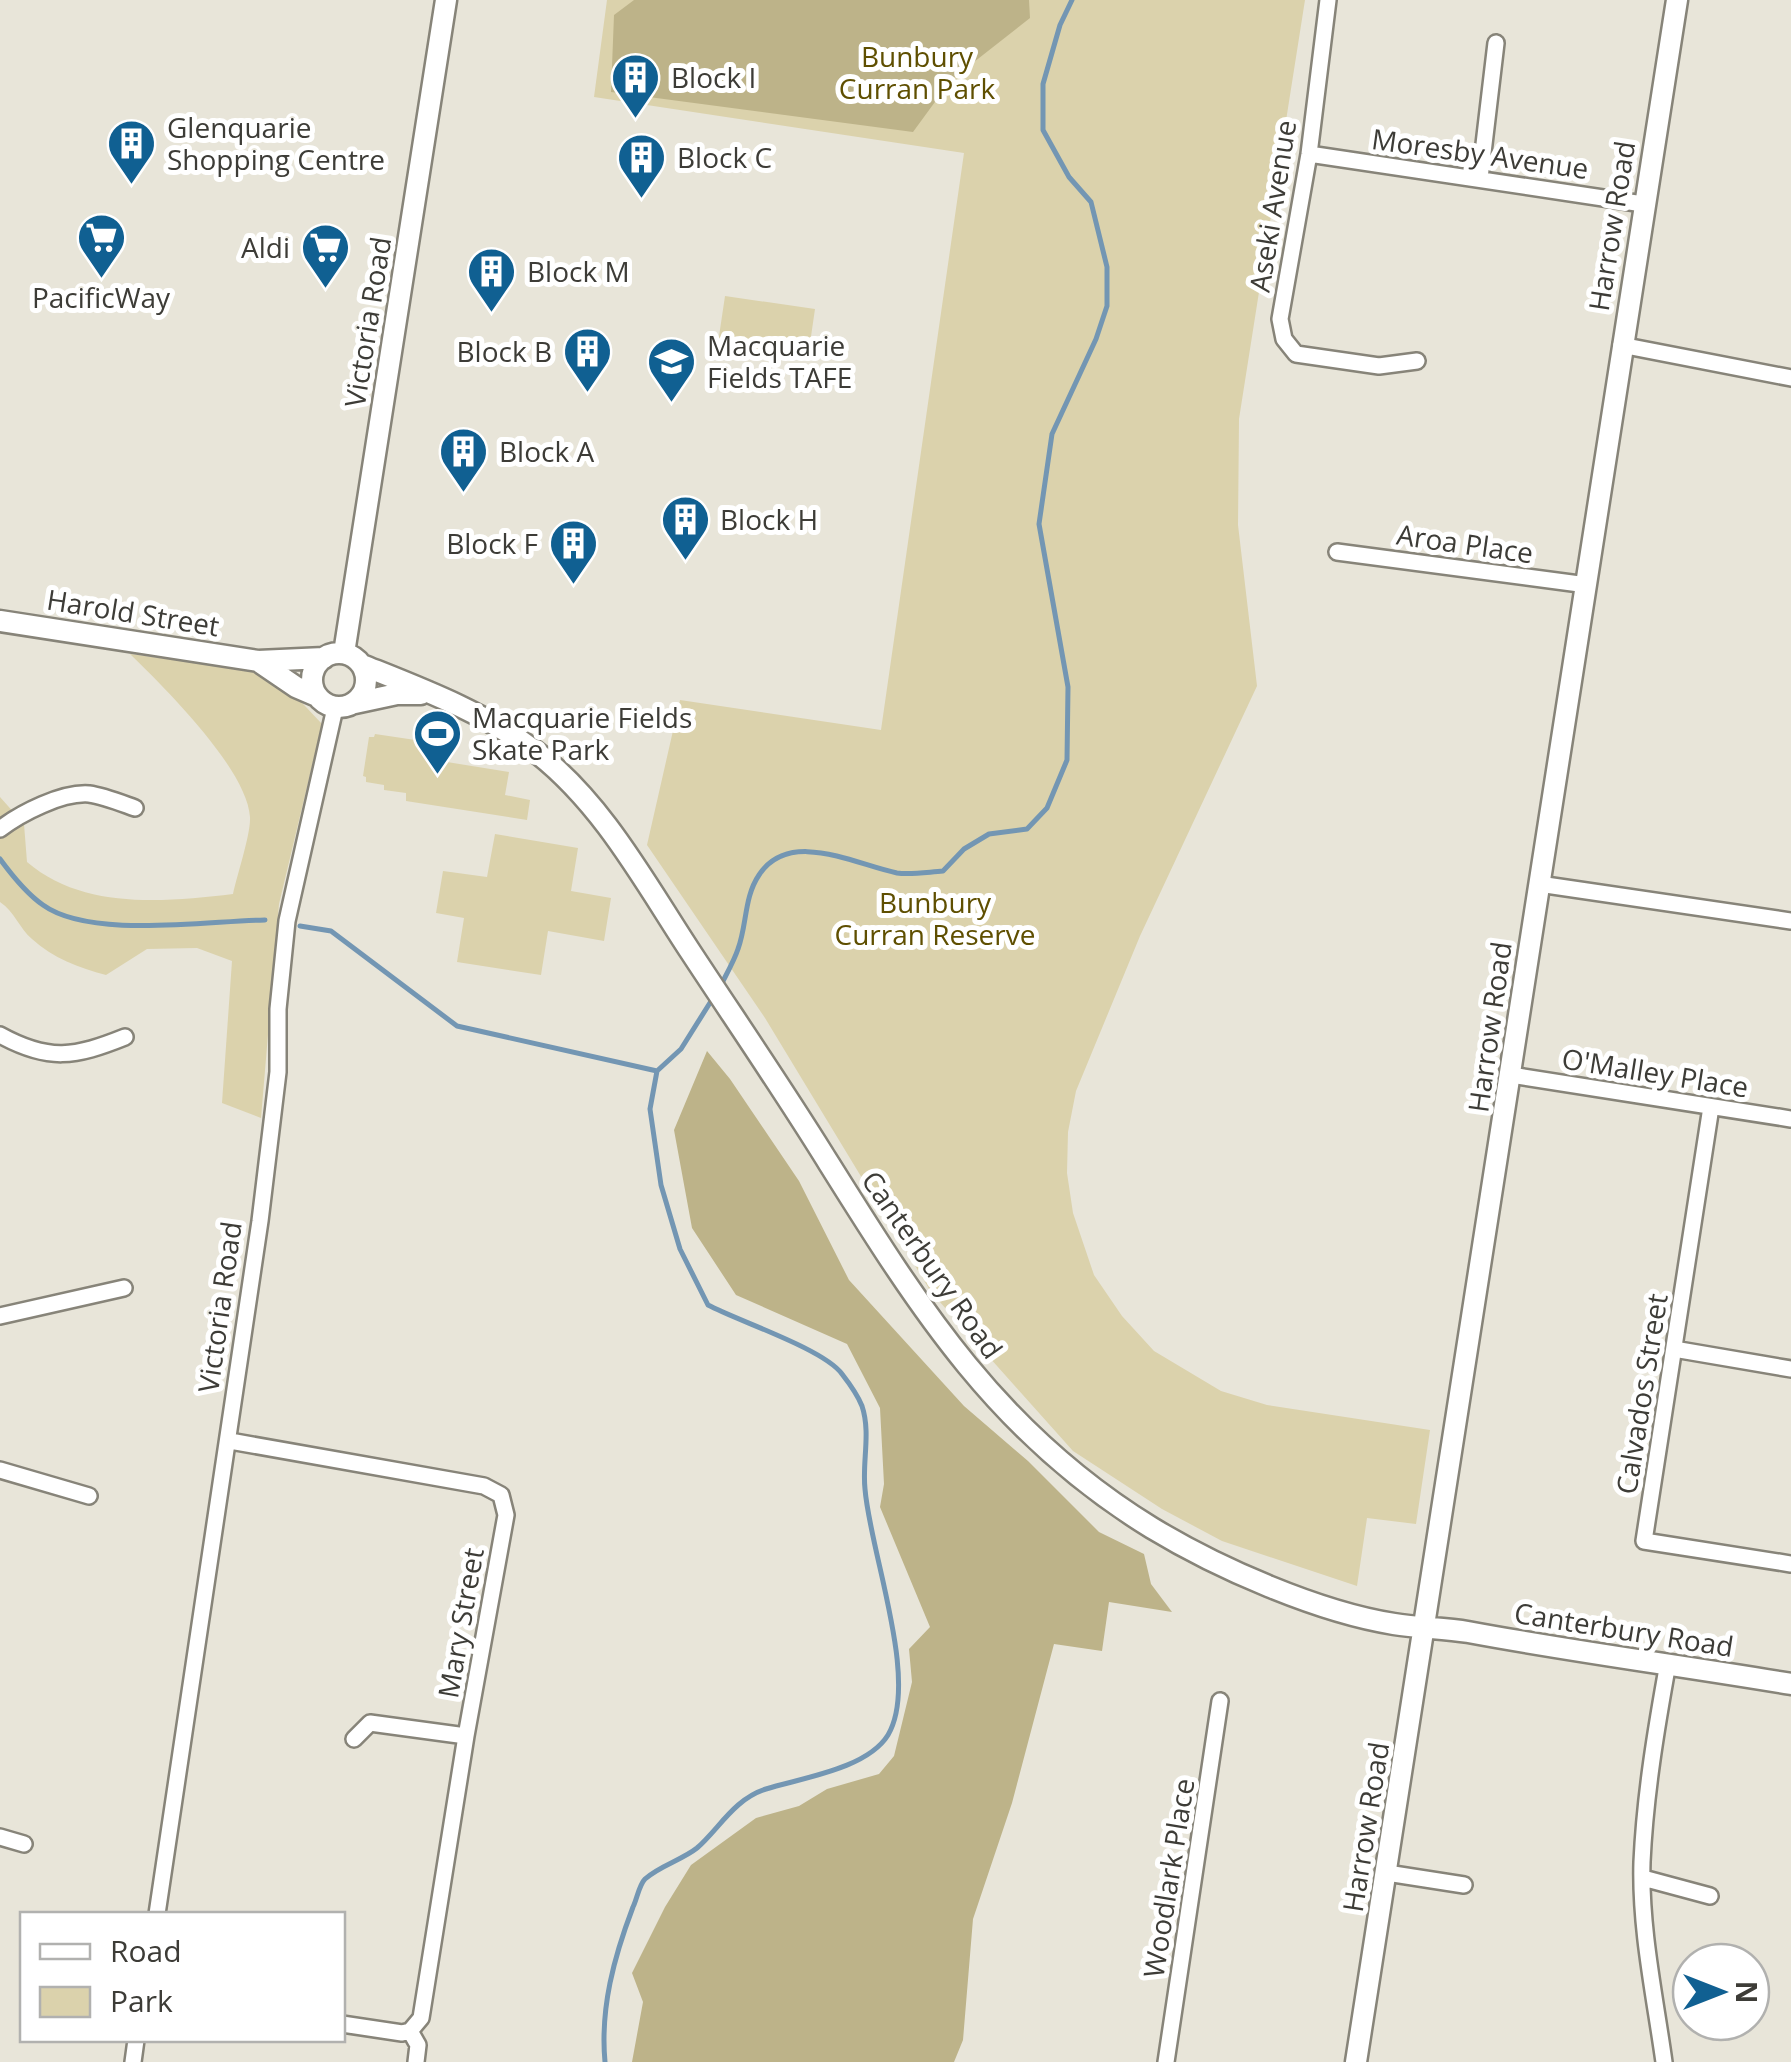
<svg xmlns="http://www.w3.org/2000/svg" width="1791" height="2062" font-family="'Open Sans',sans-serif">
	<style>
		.green { fill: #dbd2ac }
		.forest { fill: #bdb389 }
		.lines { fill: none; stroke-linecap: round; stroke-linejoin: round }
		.stream { stroke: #7396b3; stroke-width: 5 }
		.street-casing { stroke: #878479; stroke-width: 20 }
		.secondary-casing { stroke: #878479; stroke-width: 25 }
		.street { stroke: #fff; stroke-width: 15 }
		.secondary { stroke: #fff; stroke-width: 20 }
		.labels { text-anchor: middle; stroke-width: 10; stroke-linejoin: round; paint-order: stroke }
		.park-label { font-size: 28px; fill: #5f4f01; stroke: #fff }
		.poi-label { font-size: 28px; fill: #3d3c37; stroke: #fff; text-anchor: start }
		.street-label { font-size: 28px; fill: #3d3c37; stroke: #fff }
	</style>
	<rect width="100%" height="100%" fill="#e8e5d9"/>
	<path class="green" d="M607,0H1305L1239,419L1238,525L1257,686L1140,936L1076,1091L1068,1132L1067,1173L1073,1213L1094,1275L1122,1316L1154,1351L1221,1391L1267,1405L1430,1430L1416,1524L1367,1518L1357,1586L1222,1541L1162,1509L1073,1451L931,1292L765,1018L647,845L680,700L881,730L964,153L594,97Z
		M725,296L815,309L808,357L718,343Z
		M130,654L274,673L322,724L279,904L261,1118L222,1103L232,961L197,948L147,949L106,975C79,968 53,958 32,939C19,928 15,912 0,902V797L24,824L27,862C83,910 164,902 233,894C237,875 251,834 250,817C247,769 164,687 130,654Z
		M375,734L449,745L447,762L509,772L505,795L530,800L527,820L406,801V793L384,790V785L366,782V777L363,776L369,737H374Z
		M495,834L578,848L571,891L611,898L604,941L548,931L541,975L457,962L464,918L436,913L443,871L487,877Z"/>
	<path class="forest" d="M634,0H1029L1030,18L951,80L913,132L611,92L614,15Z
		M707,1051L730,1079L799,1181L849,1280L964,1406L1028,1461L1099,1532L1144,1554L1151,1584L1172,1612L1109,1602L1102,1651L1054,1644L1012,1803L973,1919L963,2040L954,2062H632L643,2002L632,1973L665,1907L691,1865L756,1818L799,1806L827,1789L879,1774L894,1756L912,1682L909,1649L930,1627L880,1507L884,1484L880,1408L847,1344L736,1295L692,1228L674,1130Z"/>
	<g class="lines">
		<path class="stream" d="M0,859C11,874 27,894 43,905C90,939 206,921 265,920
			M300,926L331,931L457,1026L657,1071
			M721,985C727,973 734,961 738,949C747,925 744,897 759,875C790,828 856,865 897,873C911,875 928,872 943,871L964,849L989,834L1027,829L1047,808L1067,760L1068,687L1039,524L1052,434L1096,339L1107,306V267L1091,202L1069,177L1043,130V84L1060,25L1072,0
			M605,2062C600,2008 614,1957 633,1907C637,1899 639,1885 645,1879C659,1866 682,1860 697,1848C719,1829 734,1799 766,1789C801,1778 867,1769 888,1735C920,1681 870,1553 865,1489C862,1462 871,1433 862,1406C858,1396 849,1383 842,1374C824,1349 738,1321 708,1305L680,1249L661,1185L650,1109L657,1071L681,1049L713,998"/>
		<defs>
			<path id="street" d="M1328,0L1309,154L1280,319L1284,339L1296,354L1379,366L1417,361
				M1309,154L1643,204
				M1480,178L1496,43
				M1621,345L1791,378
				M1337,552L1587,585
				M0,829C21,813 62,792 89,794C104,796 121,803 135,808
				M1539,884L1791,921
				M0,1035C49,1062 75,1057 125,1037
				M1511,1075L1791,1119
				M1711,1107L1644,1541L1791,1564
				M0,1316L124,1288
				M1674,1349L1791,1369
				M230,1441L484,1486L501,1495L506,1515L466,1736L421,2018L410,2031L402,2033L342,2024
				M0,1470L89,1496
				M354,1739L370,1723L466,1736
				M0,1837L24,1844
				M1387,1873L1464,1885
				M1643,1878L1710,1896
				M157,1914L260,1221L278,1072V1009L287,921L335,708
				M410,2031L418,2045L416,2062
				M133,2062L136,2040
				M1166,2062L1220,1701
				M1664,2062C1655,1997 1640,1929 1642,1862C1645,1796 1656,1729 1668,1663"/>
			<path id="secondary" d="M0,621L258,661L324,658
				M312 680a27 27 0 1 1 54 0a27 27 0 1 1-54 0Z
				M344,653L446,0
				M258,661L296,687L317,696
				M362,665C422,689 484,712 536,752C603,804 644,881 690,951C734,1018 780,1085 823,1154C917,1304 995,1432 1152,1528C1218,1568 1318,1612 1394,1624C1419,1628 1444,1628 1468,1632C1575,1652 1684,1666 1791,1684
				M355,703L397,694H421
				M1356,2062L1677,0"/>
		</defs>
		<use href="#street" class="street-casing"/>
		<use href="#secondary" class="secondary-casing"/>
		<use href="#street" class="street"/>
		<use href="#secondary" class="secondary"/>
	</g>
	<defs>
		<symbol id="building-pin" viewBox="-11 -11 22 30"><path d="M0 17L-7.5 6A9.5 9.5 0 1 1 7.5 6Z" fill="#106092" stroke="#fff"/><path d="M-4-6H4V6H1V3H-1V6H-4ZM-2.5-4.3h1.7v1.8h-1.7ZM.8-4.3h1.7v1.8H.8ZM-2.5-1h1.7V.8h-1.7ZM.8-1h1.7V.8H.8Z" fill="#fff"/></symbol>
		<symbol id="supermarket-pin" viewBox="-11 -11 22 30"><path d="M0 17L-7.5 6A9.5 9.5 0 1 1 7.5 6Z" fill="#106092" stroke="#fff"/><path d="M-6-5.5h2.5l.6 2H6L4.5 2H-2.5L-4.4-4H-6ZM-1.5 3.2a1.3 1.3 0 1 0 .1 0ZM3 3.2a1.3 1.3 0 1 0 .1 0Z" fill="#fff"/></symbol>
		<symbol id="university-pin" viewBox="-11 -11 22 30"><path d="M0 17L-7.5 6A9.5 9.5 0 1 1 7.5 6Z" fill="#106092" stroke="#fff"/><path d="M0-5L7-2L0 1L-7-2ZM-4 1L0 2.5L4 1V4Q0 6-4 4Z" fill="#fff"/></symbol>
		<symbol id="stadium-pin" viewBox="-11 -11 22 30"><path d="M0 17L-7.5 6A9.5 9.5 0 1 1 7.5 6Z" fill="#106092" stroke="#fff"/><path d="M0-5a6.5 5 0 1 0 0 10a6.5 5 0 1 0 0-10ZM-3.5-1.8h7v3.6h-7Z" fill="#fff"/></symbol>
	</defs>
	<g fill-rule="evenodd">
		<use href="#building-pin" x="608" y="50" width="55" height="75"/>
		<use href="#building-pin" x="104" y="116" width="55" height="75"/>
		<use href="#building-pin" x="614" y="130" width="55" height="75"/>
		<use href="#supermarket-pin" x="74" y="210" width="55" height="75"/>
		<use href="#supermarket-pin" x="298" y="220" width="55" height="75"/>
		<use href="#building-pin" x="464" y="244" width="55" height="75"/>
		<use href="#building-pin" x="560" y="324" width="55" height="75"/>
		<use href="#university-pin" x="644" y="334" width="55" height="75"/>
		<use href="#building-pin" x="436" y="424" width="55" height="75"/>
		<use href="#building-pin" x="658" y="492" width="55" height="75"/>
		<use href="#building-pin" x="546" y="516" width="55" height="75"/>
		<use href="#stadium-pin" x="410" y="706" width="55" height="75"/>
	</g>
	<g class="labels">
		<g class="park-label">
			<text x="917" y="67">Bunbury<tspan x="917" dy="32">Curran Park</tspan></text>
			<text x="935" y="913">Bunbury<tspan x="935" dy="32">Curran Reserve</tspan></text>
		</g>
		<g class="poi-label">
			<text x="671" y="88">Block I</text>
			<text x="167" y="138">Glenquarie<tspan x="167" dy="32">Shopping Centre</tspan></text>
			<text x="677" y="168">Block C</text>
			<text x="290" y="258" text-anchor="end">Aldi</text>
			<text x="527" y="282">Block M</text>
			<text x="101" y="308" text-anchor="middle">PacificWay</text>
			<text x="707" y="356">Macquarie<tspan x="707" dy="32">Fields TAFE</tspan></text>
			<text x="552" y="362" text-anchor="end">Block B</text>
			<text x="499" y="462">Block A</text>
			<text x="720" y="530">Block H</text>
			<text x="538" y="554" text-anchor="end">Block F</text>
			<text x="472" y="728">Macquarie Fields<tspan x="472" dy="32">Skate Park</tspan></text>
		</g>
		<g class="street-label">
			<text transform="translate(1480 154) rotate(8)" y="10">Moresby Avenue</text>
			<text transform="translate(1273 206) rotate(-81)" y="10">Aseki Avenue</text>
			<text transform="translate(1612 226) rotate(-81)" y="10">Harrow Road</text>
			<text transform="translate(368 322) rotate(-81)" y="10">Victoria Road</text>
			<text transform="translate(1465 544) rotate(8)" y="10">Aroa Place</text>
			<text transform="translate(133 613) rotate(9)" y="10">Harold Street</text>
			<text transform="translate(1490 1027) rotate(-82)" y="10">Harrow Road</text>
			<text transform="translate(1655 1073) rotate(9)" y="10">O'Malley Place</text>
			<text transform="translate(932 1265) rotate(55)" y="10">Canterbury Road</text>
			<text transform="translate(220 1307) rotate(-82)" y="10">Victoria Road</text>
			<text transform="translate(1642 1394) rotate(-81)" y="10">Calvados Street</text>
			<text transform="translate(461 1623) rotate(-80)" y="10">Mary Street</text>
			<text transform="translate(1624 1630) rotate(9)" y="10">Canterbury Road</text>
			<text transform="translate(1366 1827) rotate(-81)" y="10">Harrow Road</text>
			<text transform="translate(1169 1878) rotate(-81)" y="10">Woodlark Place</text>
		</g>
	</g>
	<rect x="20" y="1912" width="325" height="130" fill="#ffffff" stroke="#b1b1af" stroke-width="2.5"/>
	<rect x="40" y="1944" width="50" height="15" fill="#ffffff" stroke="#b1b1af" stroke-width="2.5"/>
	<text x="110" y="1962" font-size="30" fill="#3d3c37">Road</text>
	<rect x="40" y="1987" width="50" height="30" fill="#dbd2ac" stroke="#b1b1af" stroke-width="2.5"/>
	<text x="110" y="2012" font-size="30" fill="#3d3c37">Park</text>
	<g transform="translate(1721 1992) rotate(90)"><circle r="48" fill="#ffffff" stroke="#b1b1af" stroke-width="2.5"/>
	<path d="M0-8L18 38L0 25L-18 38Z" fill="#106092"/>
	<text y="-15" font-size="28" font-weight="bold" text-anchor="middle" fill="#3d3c37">N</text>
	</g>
</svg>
